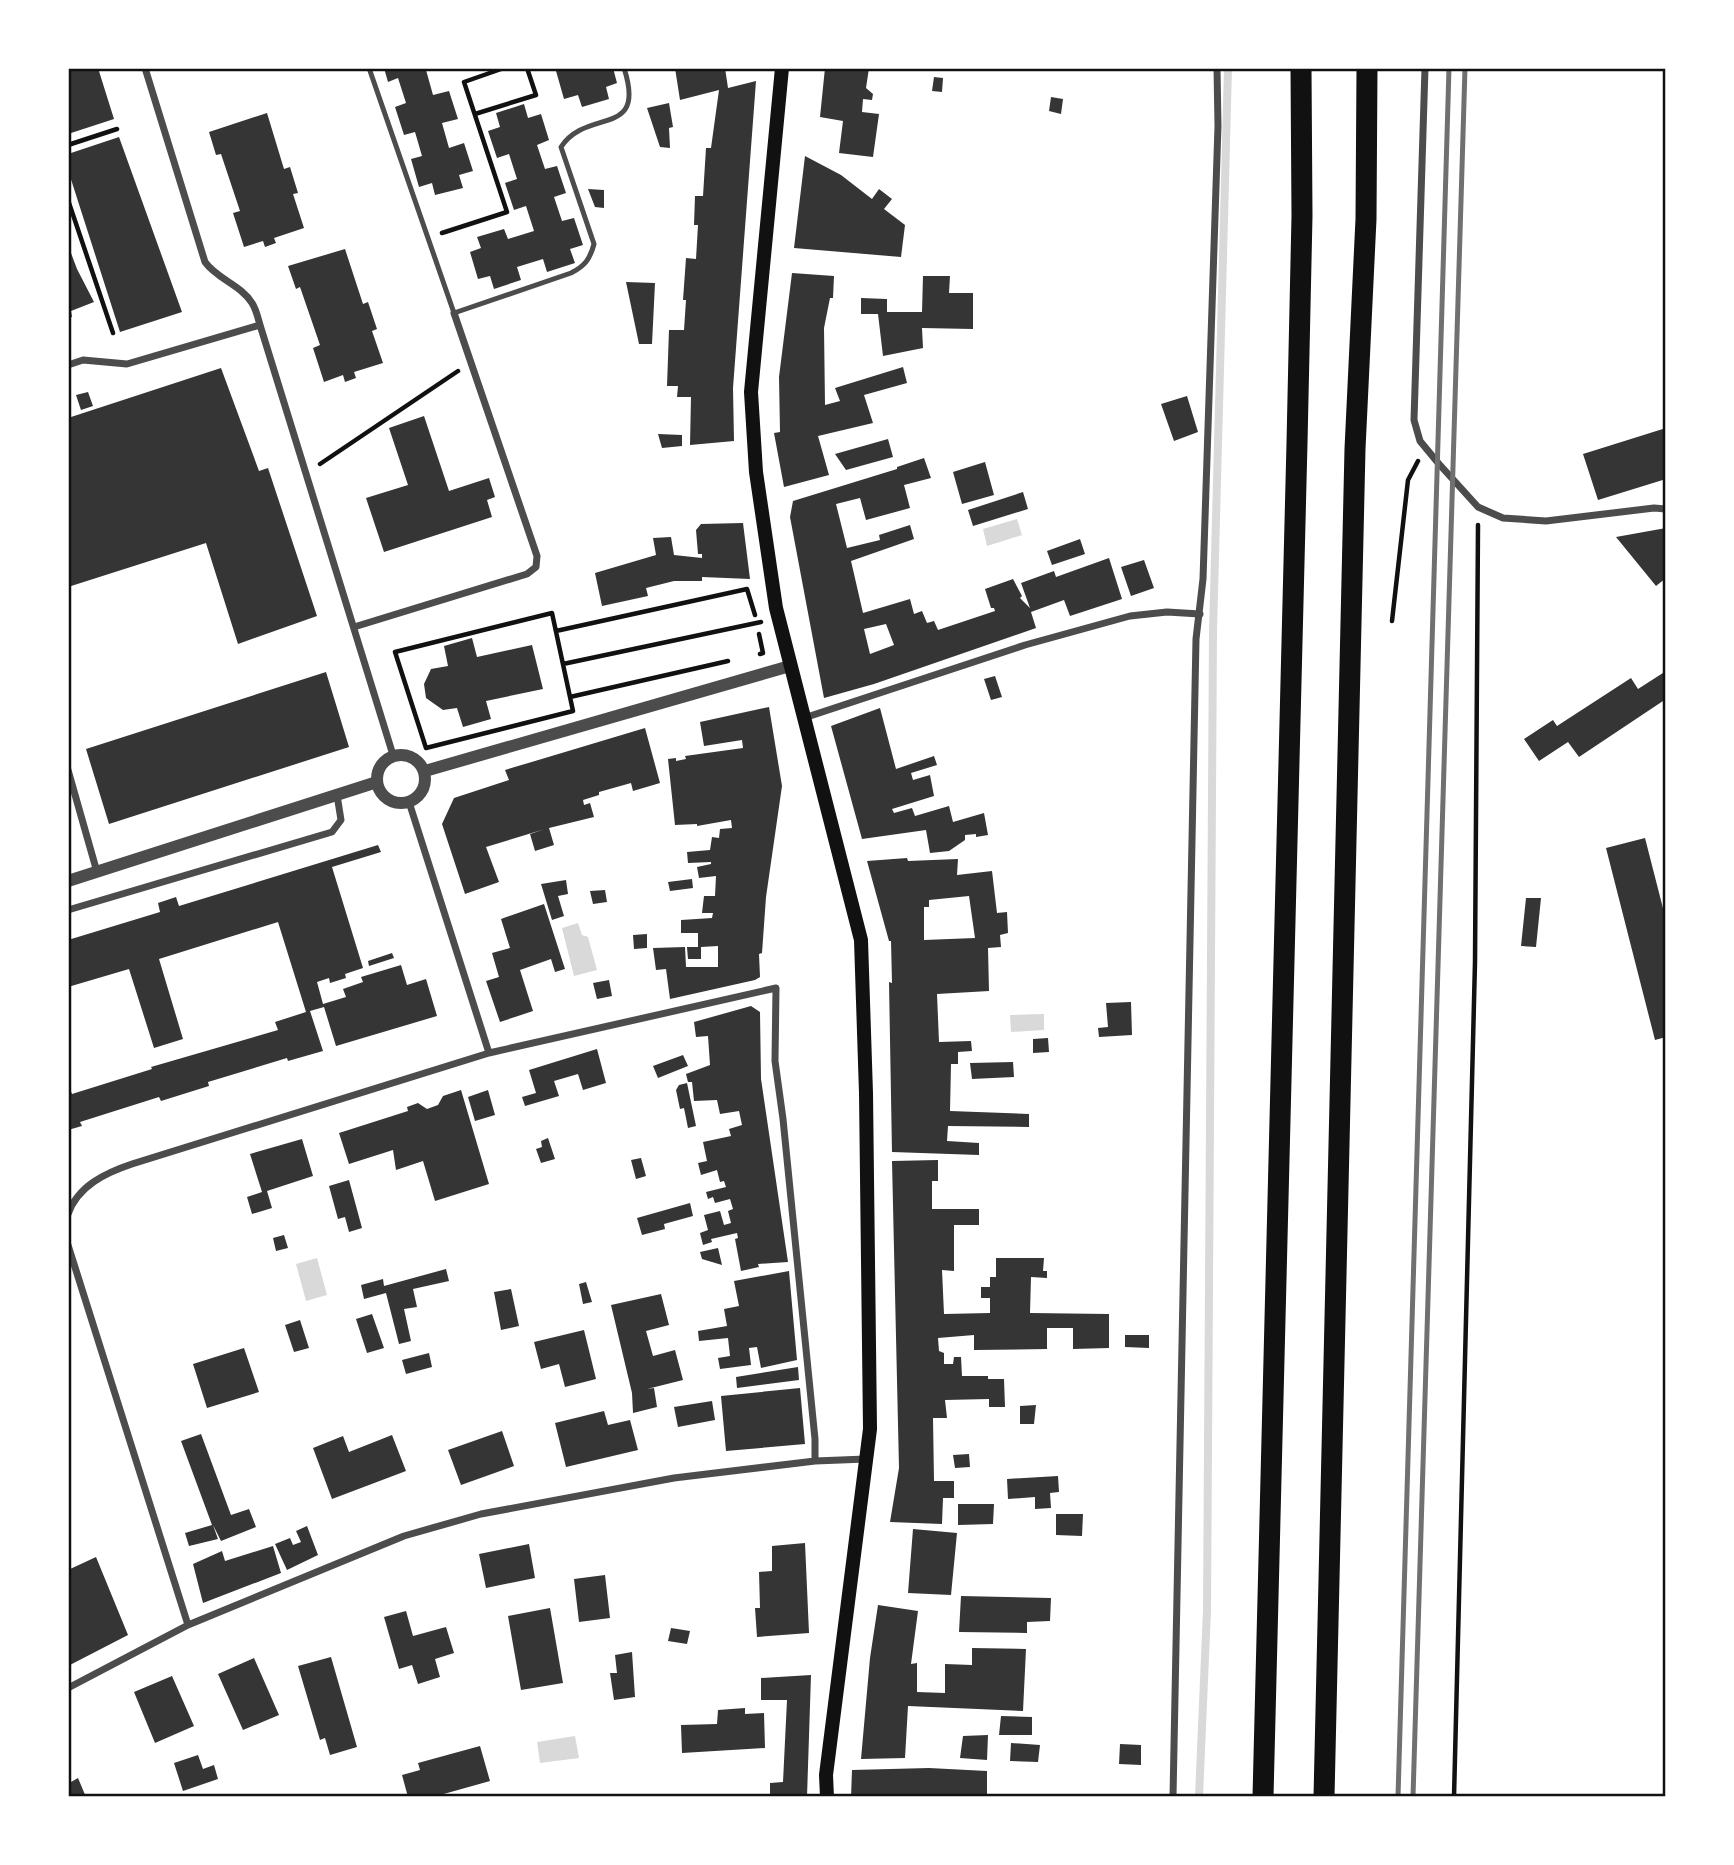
<svg xmlns="http://www.w3.org/2000/svg" width="1734" height="1865" font-family="Mulish,sans-serif">
	<style>
		.water { fill: #d9d9d9 }
		.lines { fill: none; stroke-linecap: round; stroke-linejoin: round }
		.stream { stroke: #d9d9d9; stroke-width: 8 }
		.building { fill: #353535; fill-rule: evenodd }
		.path { stroke: #111; stroke-width: 4.5 }
		.service { stroke: #4c4c4c; stroke-width: 5 }
		.minor { stroke: #4c4c4c; stroke-width: 7 }
		.tertiary { stroke: #4c4c4c; stroke-width: 12 }
		.secondary { stroke: #111; stroke-width: 14 }
		.motorway { stroke: #111; stroke-width: 21 }
		.rail { stroke: #707070; stroke-width: 5 }
		.neatline { fill: none; stroke: #111; stroke-width: 2.5 }
	</style>
	<rect width="100%" height="100%" fill="#fff"/>
	<path class="water" d="M1017,519L1022,535L987,546L983,529Z
		M578,923L582,935L588,937L597,970L574,976L562,928Z
		M1044,1014V1030L1011,1032L1010,1015Z
		M317,1258L327,1295L306,1301L296,1264Z
		M575,1736L579,1758L540,1763L537,1742Z"/>
	<g class="lines">
		<path class="stream" d="M1199,1797L1207,1610L1213,632L1228,68"/>
	</g>
	<path class="building" d="M68,68H98L114,119L68,134Z
		M384,68H430L426,70L433,95L449,91L458,119L442,123L449,148L464,143L473,171L459,175L463,188L435,195L432,183L419,187L411,159L422,156L415,132L404,135L395,107L406,103L398,78L388,82Z
		M563,68H613L617,83L606,87L609,99L582,107L578,95L564,99L556,71Z
		M675,68H725L728,88L756,81L733,388L734,441L690,445L691,397H677L678,386H667L669,330H684L686,300H683L686,258L696,259L698,225H694L695,196H703L706,148H711L719,90L680,100Z
		M825,68H869L866,88L873,94L872,100L863,99L862,112L879,114L873,157L839,153L843,121L820,117Z
		M934,77L943,78L942,92L932,91Z
		M1051,97L1063,99L1061,114L1049,111Z
		M669,103L673,127L669,128L670,148L660,147L647,108Z
		M524,104L528,118L541,114L549,140L537,145L545,169L557,166L566,193L554,197L562,221L574,218L583,245L570,249L575,263L547,272L543,259L517,267L521,280L494,289L490,276L478,279L470,252L481,248L477,237L504,229L508,239L534,231L526,206L514,210L505,183L517,179L509,154L497,158L488,131L500,127L496,113Z
		M267,113L284,169L290,167L298,193L293,194L304,228L274,238L276,243L265,247L263,241L244,247L233,213L240,211L221,154L216,155L209,132Z
		M119,137L182,312L120,332L68,170V154Z
		M805,156L841,175L872,199L879,189L892,199L884,209L905,225L901,257L794,248Z
		M588,189L604,190V208L595,207Z
		M68,245L77,269L94,302L71,311L72,317L68,318Z
		M345,249L363,304L368,302L377,329L372,331L383,363L354,372L356,378L345,382L343,375L324,382L313,348L320,345L300,287L296,289L288,266Z
		M792,273L834,276L833,298H830L824,328L825,405L840,401L835,388L903,367L907,383L864,395L873,423L818,436L829,475L784,487L774,433L780,432L779,377Z
		M923,276H950L949,293H973V329L922,328L923,348L883,356L878,314H861V298L887,299V312H922Z
		M626,282L655,283L652,344H639Z
		M221,368L259,471L268,468L317,616L238,644L206,543L68,587V418Z
		M88,392L93,406L81,410L76,395Z
		M1187,396L1198,432L1174,441L1161,404Z
		M424,416L449,491L489,478L495,497L487,500L492,517L384,552L366,498L408,485L389,428Z
		M1666,428V479L1598,500L1583,454Z
		M658,434L682,435V446L662,448Z
		M888,439L893,457L846,470L835,454Z
		M924,458L931,478L904,485L910,508L866,520L860,498L836,504L847,548L880,540L879,535L910,525L914,539L851,561L863,613L910,599L914,614L922,611L927,623L934,621L938,630L995,611L994,608H991L985,589L1013,579L1022,596L1020,598L1030,608L1021,583L1054,571L1056,577L1109,558L1122,599L1070,616L1064,600L1031,612L1036,628L874,684L824,698L790,517L793,501L897,469V467ZM886,624L894,645L870,654L864,629Z
		M985,462L994,495L962,504L953,472Z
		M1023,492L1028,509L973,526L968,510Z
		M743,523L750,579L702,577V581H674L646,588L648,596L602,606L595,573L656,555L653,538L671,537L674,555L702,558V554H698L696,530L701,524Z
		M1666,528V578L1656,586L1616,537Z
		M1080,539L1085,554L1052,565L1047,551Z
		M1144,560L1154,588L1131,596L1121,567Z
		M472,638L477,657L532,645L543,689L486,701L491,719L463,727L457,708L443,710L426,698L424,684L431,669L448,666L444,646Z
		M1666,671V699L1579,757L1568,742L1539,761L1524,739L1553,720L1557,726L1631,678L1638,689Z
		M326,672L349,747L109,824L86,749Z
		M995,676L1002,697L991,700L984,679Z
		M769,707L782,786L766,897L762,953L759,954L760,977L755,980L670,999L666,969L656,970L653,948L685,947L686,967H718V946L701,947V959H688L687,947H698V933H681V920L712,918L713,913H702L704,896H715L716,876L699,878L697,867L711,864V862L688,863L687,852L710,850L712,837L719,838L720,829L732,828L731,820L697,826V824L675,825L668,759L676,758V761L686,759L685,756L743,748L742,740L704,746L700,722Z
		M880,708L896,769L934,756L937,765L911,773L913,780L930,775L934,796L892,809L894,813L912,808L915,816L949,806L953,822L984,813L988,835L976,837V834L965,835V840L949,851L930,853L926,830L862,839L831,726Z
		M645,728L660,783L633,791L631,783L599,792V795L583,800L584,805L590,803L594,817L549,828L554,845L535,851L530,834L545,829L486,847L499,882L465,894L442,824L454,798L509,780L505,770Z
		M1645,838L1666,920V1037L1655,1040L1606,848Z
		M378,845L381,852L332,867L363,968L345,974L346,978L330,983L329,978L317,982L323,1004L346,997L343,989L363,982L361,977L401,965L407,985L426,979L437,1016L336,1046L324,1007L310,1011L323,1051L288,1061L287,1058L208,1082L209,1086L161,1101L159,1097L80,1122L82,1126L68,1130V1084L72,1094L152,1069L151,1067L278,1030L275,1022L306,1012L278,922L159,959L183,1039L154,1048L129,969L68,987V940L160,912L158,903L176,897L179,906Z
		M907,858L908,861L958,859L957,875L992,871L997,913L1007,912L1008,933L1000,935L1001,947L988,948L989,991L937,994L939,1042L971,1041L972,1051L958,1052V1064H951L950,1111L1029,1114V1127L948,1126L947,1141L979,1143V1155L892,1152L889,982L892,983L891,941H889L867,861ZM969,896L975,938L924,940V907H929V900Z
		M692,879L693,888L670,891L668,882Z
		M566,880L568,894L558,896L564,916L552,920L541,884Z
		M605,890L607,902L593,904L590,891Z
		M1526,898H1541L1536,947L1521,946Z
		M544,904L565,969L555,972L551,959L520,970L533,1011L500,1022L486,981L499,977L492,953L510,948L501,919Z
		M647,934V948L634,949L633,935Z
		M392,953L394,958L369,966L368,961Z
		M609,980L612,996L597,999L593,983Z
		M1131,1002L1132,1035L1099,1037L1098,1028L1108,1027L1106,1003Z
		M751,1006L760,1012L761,1079L788,1262L758,1264L759,1267L741,1271L735,1239L738,1238L737,1233L711,1239L712,1242L703,1245L700,1233L708,1230L704,1215L720,1211L724,1225L731,1223L728,1211L733,1209L730,1199L715,1203L713,1197L708,1199L706,1192L726,1187L724,1181L720,1182L717,1170L701,1175L698,1163L707,1161L703,1142L731,1136L729,1129L742,1125L739,1111L720,1114L717,1100L694,1101L692,1082H688L686,1074L710,1065L708,1036L696,1037L694,1022Z
		M1048,1038L1049,1052L1033,1053V1039Z
		M597,1049L606,1083L583,1090L578,1074L554,1081L559,1096L525,1106L522,1097L536,1093L529,1070Z
		M683,1055L688,1066L658,1078L653,1066Z
		M1013,1062L1014,1077L972,1079L970,1063Z
		M687,1083L696,1126L688,1128L684,1108L680,1109L676,1090L679,1085Z
		M461,1090L489,1184L435,1201L423,1161L396,1170L393,1150L349,1164L339,1133L408,1111L407,1107L418,1103L427,1109L438,1105L443,1096Z
		M488,1090L495,1115L475,1121L468,1097Z
		M548,1138L555,1159L541,1163L536,1149L542,1147L541,1141Z
		M302,1139L313,1176L267,1191L272,1208L252,1214L247,1197L262,1192L250,1154Z
		M641,1158L646,1176L636,1179L631,1160Z
		M938,1160V1181H932V1209H979V1225H954V1271L942,1270L944,1314L990,1313V1298H981V1287H990V1277H996V1258H1044L1043,1271H1047V1278L1031,1277L1030,1313L1109,1314V1348L1073,1349V1328H1047V1349L974,1350V1335L938,1338L939,1351L944,1353V1364H953L954,1357H961L962,1376H988V1379H1004L1005,1407H989V1399L945,1400L947,1418H933L934,1481H954V1498H943L942,1524L890,1522L899,1468L892,1161Z
		M349,1180L362,1228L349,1232L345,1217L338,1219L329,1186Z
		M690,1203L693,1216L664,1224L665,1229L642,1235L637,1218Z
		M284,1235L288,1248L276,1251L273,1238Z
		M718,1248L722,1265L702,1259L700,1252Z
		M446,1269L449,1281L413,1289L417,1307L404,1309L411,1341L399,1344L386,1293L364,1299L361,1285L383,1279L384,1286Z
		M789,1271L797,1360L761,1368L757,1347L749,1348L751,1365L720,1369L718,1358L730,1356L728,1338L699,1341L698,1331L727,1326L724,1309L739,1306L734,1281Z
		M586,1282L592,1302L583,1304L579,1284Z
		M511,1289L519,1326L501,1330L494,1292Z
		M661,1294L669,1325L646,1331L653,1356L675,1350L683,1380L647,1389L654,1388L657,1407L633,1413L632,1393L611,1305Z
		M372,1314L384,1348L367,1353L356,1319Z
		M300,1320L309,1348L294,1352L285,1325Z
		M584,1330L596,1379L565,1387L559,1364L541,1369L534,1342Z
		M1125,1335H1149V1348L1125,1347Z
		M244,1348L259,1392L207,1408L193,1364Z
		M429,1353L432,1367L406,1374L402,1360Z
		M798,1367L799,1380L737,1388L736,1377Z
		M800,1388L805,1444L726,1451L721,1396Z
		M712,1401L715,1420L678,1427L674,1407Z
		M1036,1405L1034,1424H1020V1406Z
		M604,1411L608,1425L630,1420L638,1450L566,1467L555,1423Z
		M502,1431L514,1466L461,1485L448,1450Z
		M201,1434L231,1515L249,1509L256,1527L221,1541L213,1525L218,1539L189,1546L185,1533L212,1525L181,1441Z
		M392,1435L406,1471L332,1499L313,1448L343,1436L349,1452Z
		M969,1454L970,1467L955,1468L953,1455Z
		M1058,1476L1059,1492L1050,1493L1051,1508L1035,1509V1497L1008,1499L1007,1479Z
		M958,1504H994L993,1524L958,1525Z
		M1056,1514H1083L1082,1536L1056,1535Z
		M307,1526L318,1555L287,1570L275,1544L290,1538L293,1545L301,1542L296,1531Z
		M913,1529L957,1533L951,1595L908,1593Z
		M805,1543L809,1633L757,1637L755,1608H760L759,1572L772,1571V1546Z
		M529,1544L535,1578L486,1588L479,1554Z
		M273,1546L281,1573L203,1603L193,1564L222,1551L225,1561Z
		M96,1557L128,1635L68,1666V1570Z
		M605,1575L610,1618L579,1622L574,1579Z
		M961,1596L1051,1598L1050,1621L1027,1622V1633L959,1632Z
		M878,1605L918,1611L911,1664L917,1663V1692L945,1693V1664L972,1665V1648L1026,1649L1023,1711L908,1706L905,1758L861,1759L870,1658Z
		M550,1608L563,1683L521,1690L508,1616Z
		M406,1611L413,1636L446,1627L454,1653L435,1659L440,1677L418,1684L412,1665L399,1669L384,1617Z
		M671,1628L690,1631L687,1644L668,1641Z
		M632,1652L635,1697L614,1700L610,1673H617L615,1655Z
		M331,1657L357,1747L330,1755L325,1738L320,1740L298,1666Z
		M254,1658L279,1715L243,1730L218,1674Z
		M811,1675L807,1797H770V1783L783,1782L787,1700H761V1678Z
		M172,1676L194,1726L155,1743L134,1692Z
		M745,1708V1714L764,1713L765,1748L682,1753L681,1725L717,1724L718,1710Z
		M1001,1716L1032,1717V1735H999Z
		M988,1735L987,1760L960,1758L963,1736Z
		M1011,1743L1040,1745L1038,1762L1010,1761Z
		M1120,1744L1141,1745V1765L1119,1764Z
		M480,1746L490,1781L433,1797H408L402,1775L420,1770L418,1763Z
		M198,1755L203,1769L214,1765L218,1779L183,1791L174,1763Z
		M929,1768L987,1771V1794L1006,1795V1797H851L852,1770Z
		M68,1776L71,1782L78,1778L86,1797H68Z"/>
	<g class="lines">
		<path class="path" d="M475,114L536,95L527,68
			M68,145L117,129
			M68,200L113,333
			M442,233L507,212L464,82L504,68
			M320,464L458,371
			M552,613L573,711L426,748L395,652Z
			M1392,621L1408,480L1418,461
			M556,631L747,589L755,615
			M759,634L763,653L760,654
			M563,664L761,622
			M570,697L728,661
			M1454,1797L1475,962L1478,525"/>
		<path class="service" d="M369,68L454,313L571,273C585,266 590,259 594,244L561,147C587,107 647,139 624,68"/>
		<path class="minor" d="M145,68L205,262C217,279 241,285 252,303C256,309 258,318 260,325L393,755
			M1425,68L1414,420L1420,441L1439,464L1478,507L1503,518L1546,521L1654,508L1666,509
			M68,365L83,360L127,364L260,325
			M354,627L527,574L536,567L537,556L454,313
			M804,718L1025,645L1130,616L1167,612L1200,614
			M68,770L97,872
			M409,802L489,1053
			M68,910L332,832L341,820L337,795
			M68,1214C78,1186 105,1173 132,1164L489,1053L776,988L775,1061L783,1119L815,1439V1461
			M68,1245L188,1625
			M68,1688L188,1625L404,1536L481,1514L674,1478L815,1461L866,1459
			M1173,1797L1196,639L1203,579L1218,126L1217,68"/>
		<path class="tertiary" d="M377 779a24 24 0 1 1 48 0a24 24 0 1 1-48 0Z
			M425,771L790,666
			M68,881L377,782"/>
		<path class="secondary" d="M782,68L751,392L756,472L776,608L861,940L866,1093L870,1429L826,1775L827,1797"/>
		<path class="motorway" d="M1263,1797L1297,443L1302,216L1301,68
			M1324,1797L1355,449L1366,219L1367,68"/>
		<path class="rail" d="M1398,1797L1449,68
			M1413,1797L1465,68"/>
	</g>
	<rect width="1734" height="1865" fill="none" stroke="#ffffff" stroke-width="140"/>
	<rect x="70" y="70" width="1594" height="1725" class="neatline"/>
</svg>
